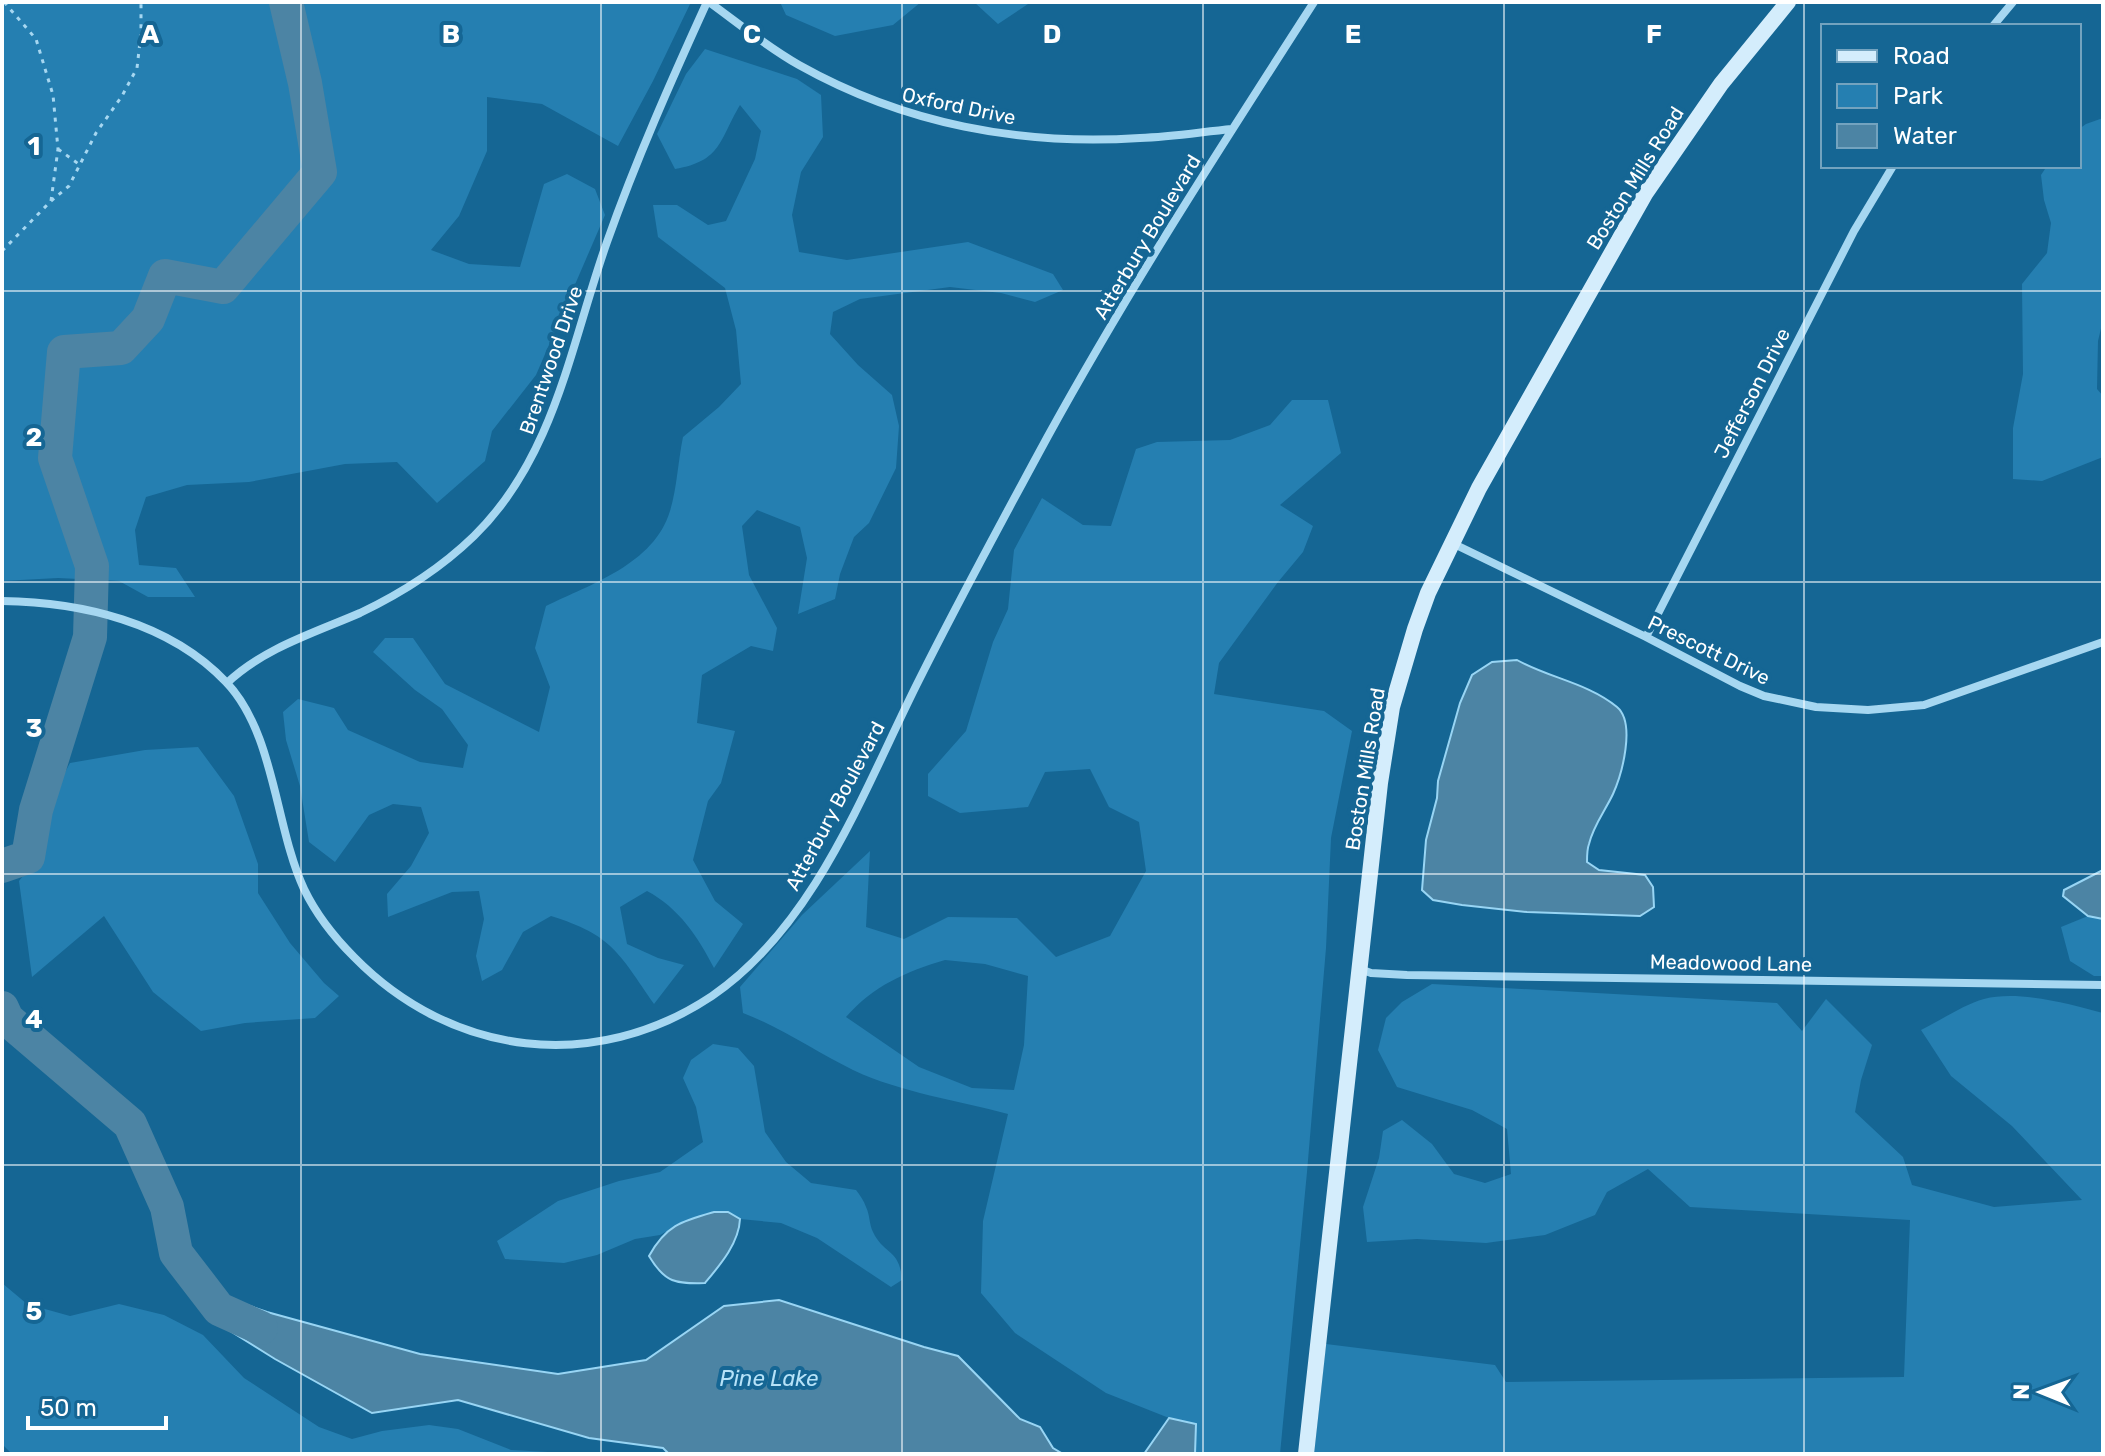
<svg xmlns="http://www.w3.org/2000/svg" width="2105" height="1456" font-family="Rubik,sans-serif">
	<style>
		.green { fill: #257fb1; fill-rule: evenodd }
		.water { fill: #4c84a4; stroke: #98d5f4; stroke-width: 2 }
		.lines { fill: none; stroke-linecap: round; stroke-linejoin: round }
		.river { stroke: #4c84a4; stroke-width: 34 }
		.path { stroke: #a6d7f1; stroke-width: 3; stroke-dasharray: 4 6; stroke-linecap: butt }
		.street { stroke: #a6d7f1; stroke-width: 8 }
		.secondary { stroke: #d4edfc; stroke-width: 16 }
		.grid { fill: none; stroke: #fff; stroke-width: 2; stroke-opacity: 0.55 }
		.labels { text-anchor: middle; stroke-width: 8; stroke-linejoin: round; paint-order: stroke }
		.street-label { font-size: 20px; fill: #fff; stroke: #156694 }
		.water-label { font-size: 22px; font-style: italic; fill: #b6e2f8; stroke: #156694 }
		.grid-label { font-size: 26px; text-anchor: middle; font-weight: bold; fill: #fff; stroke: #156694; stroke-width: 8; stroke-linejoin: round; paint-order: stroke }
	</style>
	<rect width="100%" height="100%" fill="#156694"/>
	<path class="green" d="M2,2H691L653,81L618,146L542,104L487,97V151L459,216L431,250L469,264L520,267L544,184L567,174L595,189L605,215L536,375L492,431L485,461L437,503L397,462L345,464L249,482L187,485L146,497L135,530L139,565L176,568L195,597H148L119,581L58,578L2,581Z
		M780,2H921L893,25L835,36L786,15Z
		M974,2H1031L998,24Z
		M705,49L797,79L821,95L823,137L801,172L792,215L799,252L847,260L968,242L1053,274L1063,290L1035,302L1001,293L950,287L860,299L833,312L830,334L858,365L892,395L899,426L896,468L869,523L854,537L840,574L835,599L798,614L807,558L800,527L757,510L742,526L749,575L777,628L773,651L751,646L702,675L697,723L735,731L721,783L708,801L693,860L715,901L743,924L714,968C698,937 679,908 647,891L620,907L627,944L658,958L684,965L654,1004C619,953 612,935 551,916L523,932L502,970L482,981L476,956L484,919L479,891L452,892L388,917L387,894L411,866L429,833L421,807L393,804L369,815L335,862L309,842L300,786L286,740L283,712L298,699L334,708L348,730L420,762L463,768L468,745L442,709L415,690L373,652L385,638H413L445,684L539,732L550,687L535,648L546,606C591,584 654,564 670,511C677,488 678,461 683,437L719,407L741,384L736,330L725,288L658,237L653,205H677L708,225L726,221L755,159L761,131L740,105C719,140 722,161 675,169L657,134L686,74Z
		M2103,118V320L2098,341L2097,389L2103,396V457L2042,481L2013,479V428L2023,374L2022,284L2047,253L2051,223L2044,200L2041,175L2047,166H2079V129L2086,124Z
		M1292,400H1328L1341,453L1280,505L1313,526L1303,552L1278,582L1219,663L1214,694L1324,711L1352,731L1331,838L1326,948L1307,1172L1280,1454H1195L1196,1424L1169,1418L1106,1393L1015,1333L981,1293L983,1221L1008,1114C957,1100 902,1093 853,1070C816,1052 782,1028 743,1013L740,987L802,915L870,851L866,927L904,939L948,917L1017,918L1056,957L1110,936L1146,871L1139,822L1109,807L1090,769L1045,772L1028,807L960,813L928,796V774L966,731L993,642L1008,609L1014,550L1042,498L1083,525L1111,526L1136,449L1157,442L1230,440L1270,425ZM945,960L985,964L1028,976L1024,1045L1014,1090L972,1088L919,1067L846,1017C873,986 905,972 945,960Z
		M198,747L234,796L258,864V893L290,943L324,983L339,996L315,1018L245,1023L201,1031L153,992L104,916L32,977L19,881L40,854L46,808L70,763L145,750Z
		M2088,916L2103,919V976H2094L2070,961L2061,927Z
		M1432,984L1777,1003L1802,1031L1826,999L1872,1045L1861,1080L1855,1112L1903,1157L1912,1185L1994,1207L2082,1200L2012,1126L1951,1076L1921,1030C1941,1020 1963,1005 1984,999C2019,990 2069,1004 2103,1013V1454H1314L1326,1344L1495,1365L1506,1382L1904,1377L1910,1220L1690,1207L1648,1169L1607,1192L1595,1215L1545,1235L1486,1243L1417,1239L1367,1242L1363,1207L1379,1158L1383,1131L1402,1120L1432,1144L1454,1174L1485,1183L1511,1174L1507,1129L1472,1110L1397,1087L1378,1050L1386,1018L1402,1002Z
		M713,1044L738,1048L754,1066L765,1132L786,1162L811,1183L856,1190C860,1195 864,1201 866,1207C870,1215 869,1224 873,1232C884,1255 900,1249 902,1280L891,1287L817,1238L781,1223L740,1219L728,1212H714L689,1219L660,1235L635,1239L597,1255L564,1263L505,1259L497,1241L558,1201L619,1181L660,1172L703,1142L696,1107L683,1078L691,1060Z
		M2,1283L27,1304L70,1316L119,1304L164,1315L203,1335L244,1378L319,1427L352,1439L382,1431L429,1425L458,1429L511,1450L585,1454H12L2,1444Z"/>
	<path class="water" d="M1517,660C1549,678 1588,683 1617,707C1636,723 1622,774 1613,794C1605,811 1593,826 1589,844C1587,849 1587,856 1587,862L1599,870L1645,875L1653,887L1654,907L1640,916L1527,912L1462,905L1433,900L1422,890L1426,840L1437,798L1438,781L1460,703L1472,675L1492,662Z
		M2103,870V919L2088,916L2063,896L2064,890Z
		M714,1212H728L740,1219C739,1243 720,1265 705,1283C676,1284 665,1283 649,1256C666,1225 682,1221 714,1212Z
		M227,1298L267,1312L420,1354L558,1374L646,1360L724,1306L779,1300L924,1347L958,1356L1020,1419L1040,1427L1053,1448L1063,1454H669L663,1448L589,1438L458,1400L372,1413L275,1359L211,1319Z
		M1169,1418L1196,1424L1195,1454H1144Z"/>
	<g class="lines">
		<path class="river" d="M2,866L28,857L36,810L90,637L92,566L55,458L64,352L121,348L148,319L165,276L223,287L320,172L305,83L286,2
			M2,1008L7,1019L130,1124L167,1207L176,1253L219,1309L261,1328"/>
		<path class="path" d="M58,149L80,165
			M51,201L69,186L96,133L122,96L137,68L141,33V2
			M2,251L51,201L58,149L53,95L36,39L4,2"/>
		<path class="street" d="M709,2C738,23 767,47 799,65C904,124 1021,146 1140,138C1171,137 1201,132 1232,129
			M1993,26L2013,2
			M1454,544L1646,637L1740,686L1764,696L1816,707L1868,710L1924,705L2103,642
			M2,601C81,602 169,622 226,682C275,733 275,827 304,889C316,914 334,937 354,957C452,1057 595,1074 712,996C816,925 864,789 919,680C960,598 1004,517 1048,436C1130,287 1222,145 1314,2
			M1646,637L1854,231L1893,166
			M227,683C264,648 314,633 360,613C402,593 441,568 474,536C555,457 571,343 607,242C636,160 671,81 707,2
			M1360,969L1371,973L1407,975L2103,985"/>
		<path class="secondary" d="M1306,1454L1380,783L1392,707L1415,629L1428,593L1479,488L1645,194L1721,84L1788,2"/>
	</g>
	<path class="grid" d="M301,2V1454M601,2V1454M902,2V1454M1203,2V1454M1504,2V1454M1804,2V1454M2,291H2103M2,582H2103M2,874H2103M2,1165H2103"/>
	<g class="labels">
		<g class="street-label">
			<text transform="translate(959 106) rotate(12)" y="7">Oxford Drive</text>
			<text transform="translate(1635 178) rotate(-58)" y="7">Boston Mills Road</text>
			<text transform="translate(1147 237) rotate(-59)" y="7">Atterbury Boulevard</text>
			<text transform="translate(551 360) rotate(-71)" y="7">Brentwood Drive</text>
			<text transform="translate(1752 393) rotate(-63)" y="7">Jefferson Drive</text>
			<text transform="translate(1709 650) rotate(26)" y="7">Prescott Drive</text>
			<text transform="translate(1365 769) rotate(-81)" y="7">Boston Mills Road</text>
			<text transform="translate(835 806) rotate(-62)" y="7">Atterbury Boulevard</text>
			<text transform="translate(1731 963) rotate(1)" y="7">Meadowood Lane</text>
		</g>
		<g class="water-label">
			<text x="769" y="1386">Pine Lake</text>
		</g>
	</g>
	<g class="grid-label">
		<text x="150" y="43">A</text>
		<text x="451" y="43">B</text>
		<text x="752" y="43">C</text>
		<text x="1052" y="43">D</text>
		<text x="1353" y="43">E</text>
		<text x="1654" y="43">F</text>
		<text x="34" y="155">1</text>
		<text x="34" y="446">2</text>
		<text x="34" y="737">3</text>
		<text x="34" y="1028">4</text>
		<text x="34" y="1320">5</text>
	</g>
	<rect width="2105" height="1456" fill="none" stroke="#ffffff" stroke-width="8"/>
	<rect x="1821" y="24" width="260" height="144" fill="#156694" stroke="#73a3bf" stroke-width="2"/>
	<rect x="1837" y="50" width="40" height="12" fill="#d4edfc" stroke="#73a3bf" stroke-width="2"/>
	<text x="1893" y="64" font-size="24" fill="#ffffff">Road</text>
	<rect x="1837" y="84" width="40" height="24" fill="#257fb1" stroke="#73a3bf" stroke-width="2"/>
	<text x="1893" y="104" font-size="24" fill="#ffffff">Park</text>
	<rect x="1837" y="124" width="40" height="24" fill="#4c84a4" stroke="#73a3bf" stroke-width="2"/>
	<text x="1893" y="144" font-size="24" fill="#ffffff">Water</text>
	<g transform="translate(2041 1392) rotate(271)" stroke="#156694" stroke-width="6" paint-order="stroke">
	<path d="M0-6L14 30L0 20L-14 30Z" fill="#ffffff"/>
	<text y="-12" font-size="22" font-weight="bold" text-anchor="middle" fill="#ffffff">N</text>
	</g>
	<path d="M28 1416v12h138v-12" fill="none" stroke="#ffffff" stroke-width="4"/>
	<text x="40" y="1416" font-size="24" fill="#ffffff" stroke="#156694" stroke-width="6" paint-order="stroke">50 m</text>
</svg>
